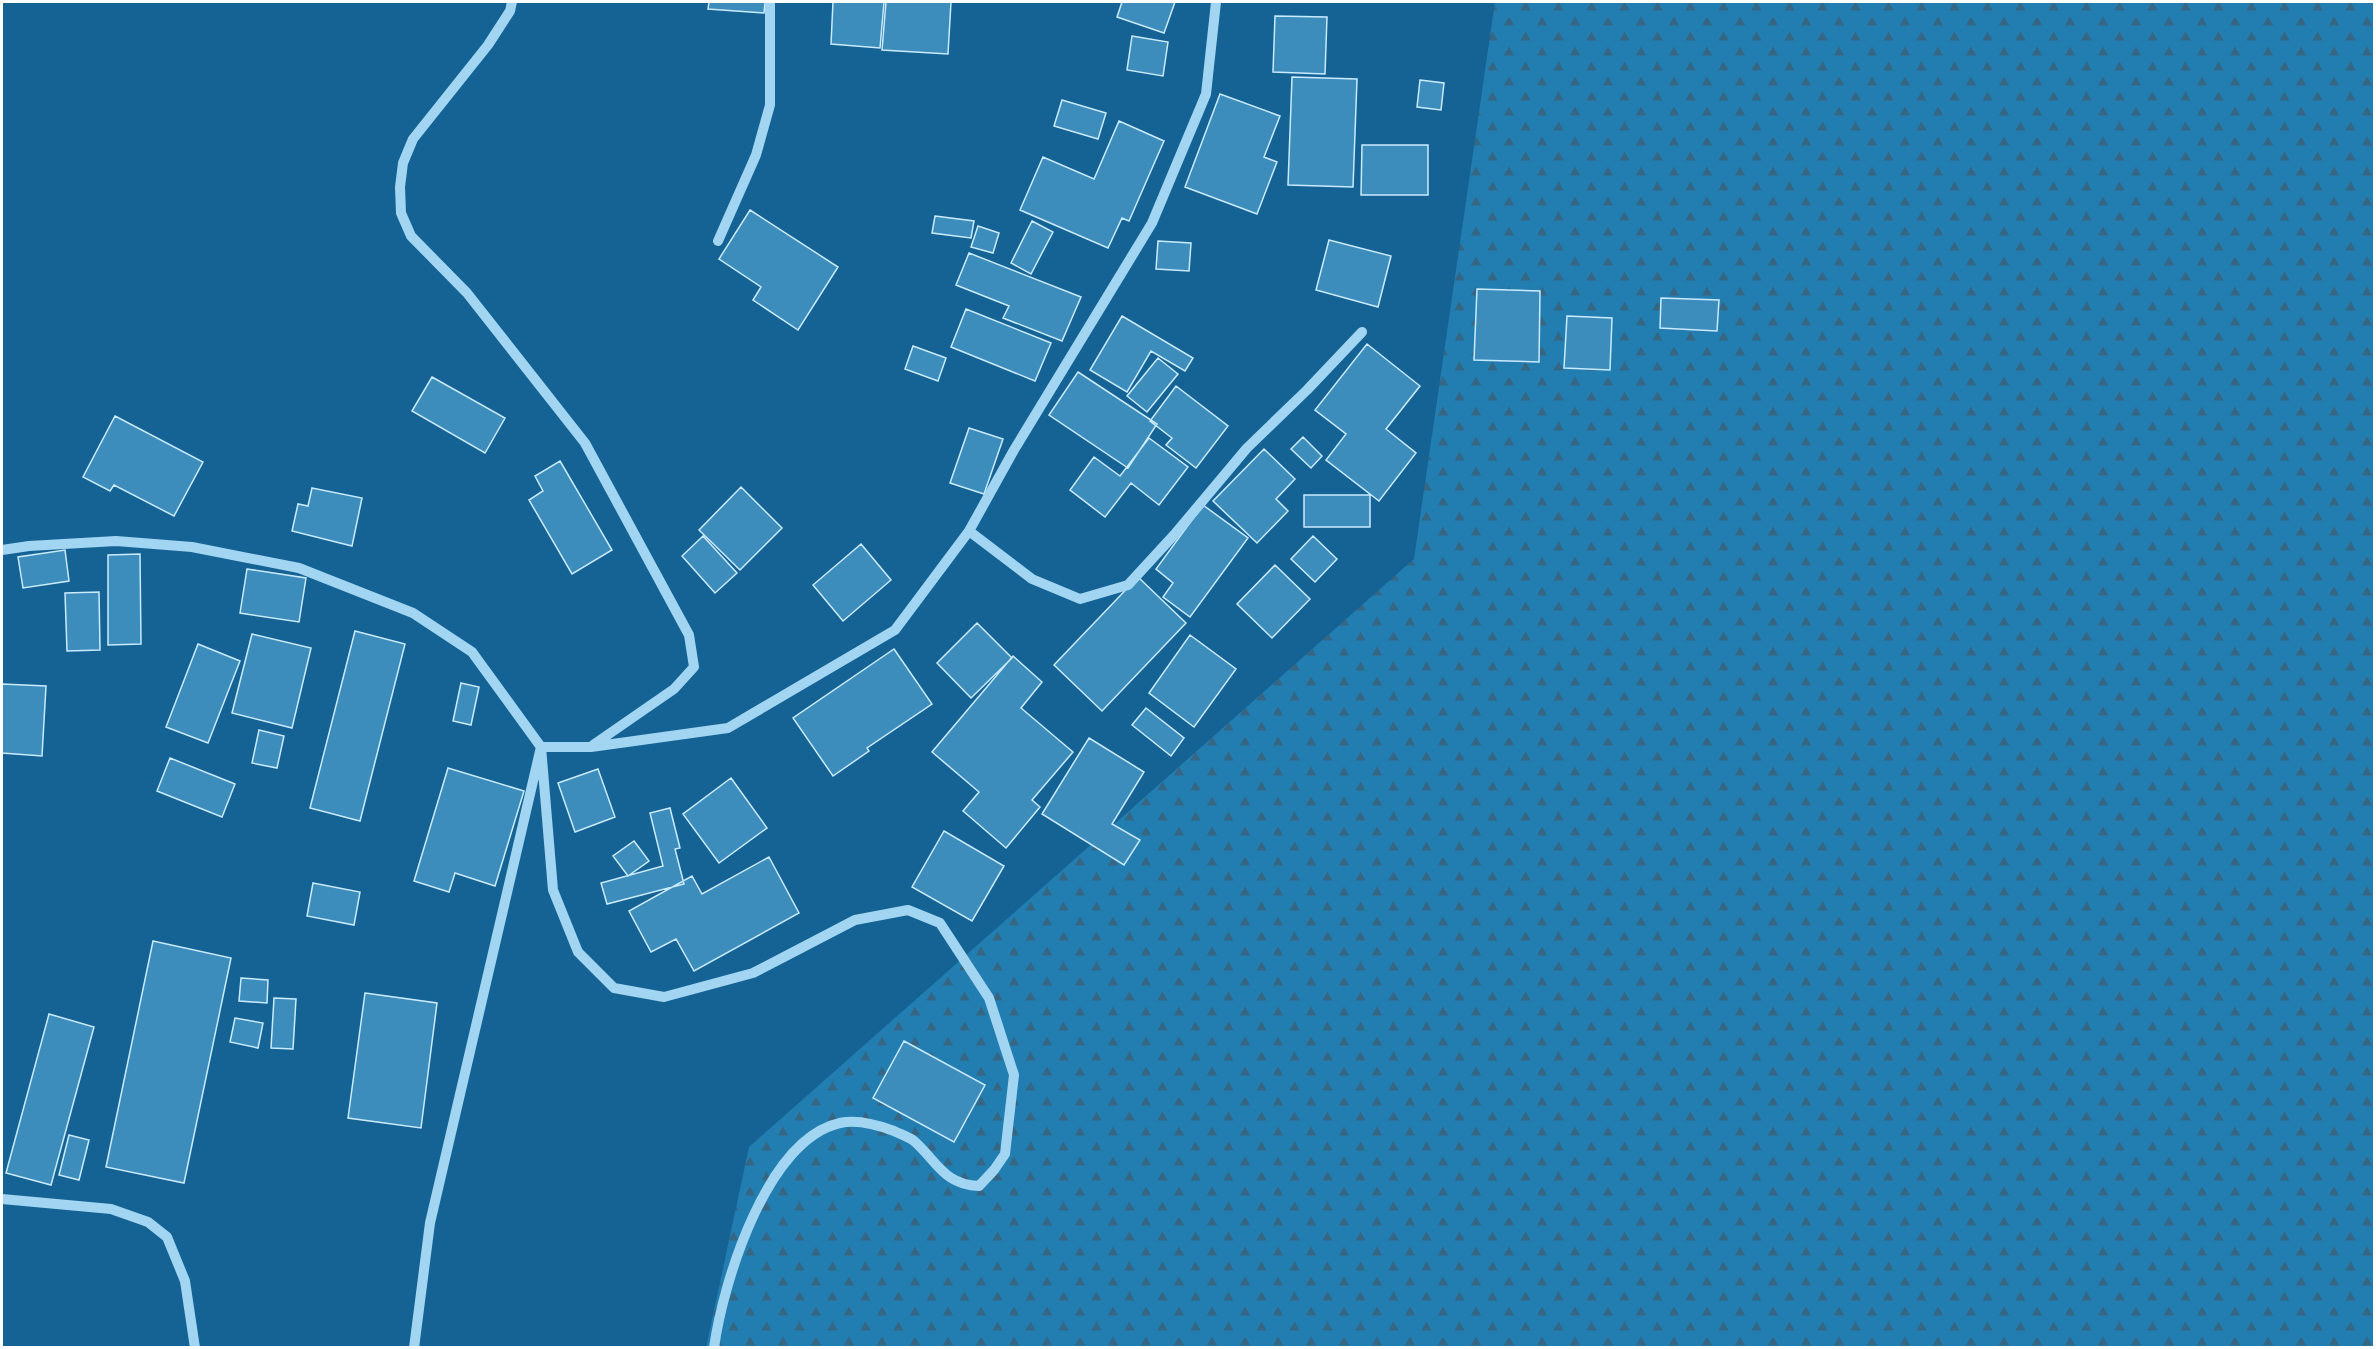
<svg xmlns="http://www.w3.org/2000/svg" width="2376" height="1349" font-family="Jost,sans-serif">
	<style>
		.forest { fill: url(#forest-firs) }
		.building { fill: #3c8dbc; stroke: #caeafd; stroke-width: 1.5 }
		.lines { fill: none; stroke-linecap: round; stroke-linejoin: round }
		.minor { stroke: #a2d5f2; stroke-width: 10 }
	</style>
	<defs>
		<pattern id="forest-firs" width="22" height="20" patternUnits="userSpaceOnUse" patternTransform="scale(1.5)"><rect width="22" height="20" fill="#227db1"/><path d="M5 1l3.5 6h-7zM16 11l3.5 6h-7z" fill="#356784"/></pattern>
	</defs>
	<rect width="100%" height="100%" fill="#146394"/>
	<path class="forest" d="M1495,2H2374V1347L706,1348L749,1147L1414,559Z"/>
	<path class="building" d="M709,2H765L764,13L708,9Z
		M833,2H884L880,48L831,44Z
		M886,2H951L948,54L882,50Z
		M1122,2H1175L1164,33L1117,17Z
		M1275,16L1327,17L1325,74L1273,72Z
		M1132,36L1168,42L1163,76L1127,70Z
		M1292,77L1357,79L1353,187L1288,185Z
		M1420,80L1444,83L1441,110L1417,107Z
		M1220,94L1280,116L1264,157L1277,162L1257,214L1185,187Z
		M1062,100L1106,113L1098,139L1054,126Z
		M1119,121L1164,141L1129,221L1122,218L1108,248L1020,210L1043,157L1094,179Z
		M1362,145H1428V195H1361Z
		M750,210L838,267L798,330L753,300L761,287L719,259Z
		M935,216L974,221L971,238L932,233Z
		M1032,221L1053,232L1031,274L1011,263Z
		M978,226L999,233L993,253L971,247Z
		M1329,240L1391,256L1378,307L1316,290Z
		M1158,241L1191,243L1189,271L1156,269Z
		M969,253L1081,297L1062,341L1003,318L1009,306L956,285Z
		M1477,289L1540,291L1539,362L1474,360Z
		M1661,298L1719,300L1717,331L1660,328Z
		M966,309L1051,343L1035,381L951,347Z
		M1122,316L1193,358L1185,371L1151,351L1127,392L1090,370Z
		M1567,316L1612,318L1610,370L1564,368Z
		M1367,344L1420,386L1386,429L1416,453L1379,501L1326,460L1346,434L1315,410Z
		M913,346L946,358L938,381L905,369Z
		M1158,358L1178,374L1147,412L1127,396Z
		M1078,372L1157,424L1128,468L1049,415Z
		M432,377L505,418L485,453L412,411Z
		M1176,386L1228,426L1196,468L1166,445L1172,438L1150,421Z
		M115,416L203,462L174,516L114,485L110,491L83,477Z
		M969,428L1003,439L984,494L950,483Z
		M1303,437L1322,456L1311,468L1291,449Z
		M1149,438L1188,467L1159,505L1131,483L1105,517L1070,490L1094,457L1120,476Z
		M1264,449L1295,479L1276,499L1288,511L1257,543L1213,501Z
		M560,461L612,550L572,574L529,500L543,491L535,476Z
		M741,487L782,528L740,570L699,530Z
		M312,488L362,498L352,546L292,531L298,504L308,506Z
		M1304,495H1370V527H1304Z
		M1203,505L1248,538L1190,617L1163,597L1173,583L1156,569Z
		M703,536L737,573L715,593L682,556Z
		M1313,536L1337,559L1315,582L1291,559Z
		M861,544L891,580L843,621L813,585Z
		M65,550L69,581L23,588L18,557Z
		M140,554L141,644L108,645V555Z
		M1275,565L1310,599L1272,638L1237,604Z
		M247,569L306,578L299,622L240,613Z
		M1138,577L1186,623L1102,711L1054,665Z
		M99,592L100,650L67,651L65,593Z
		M977,623L1012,658L971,698L937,663Z
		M355,631L405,644L360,821L310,808Z
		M252,634L311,648L292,728L232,713Z
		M1190,635L1236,669L1194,727L1149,693Z
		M198,644L240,661L208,743L166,727Z
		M894,649L932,704L867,748L869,751L833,776L793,718Z
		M1013,656L1042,682L1021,708L1073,752L1032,800L1040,807L1006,848L963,811L979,792L932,752Z
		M461,683L479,687L471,725L453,721Z
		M2,684L46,686L42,756L2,753Z
		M1146,708L1184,738L1171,756L1132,725Z
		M259,730L284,736L277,768L252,763Z
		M1089,738L1144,772L1112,824L1140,840L1124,865L1042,814Z
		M170,758L235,784L222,817L157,791Z
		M448,768L524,791L495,886L455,873L449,892L414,881Z
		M598,769L615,817L575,832L558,783Z
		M731,778L767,828L719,863L683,814Z
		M670,808L680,848L675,849L684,884L607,904L601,883L663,866L650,813Z
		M944,831L1004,866L972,921L912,887Z
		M634,841L649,861L628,876L613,856Z
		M769,857L799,913L694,971L676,939L651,952L629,911L692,876L702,894Z
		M313,883L360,892L354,925L307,916Z
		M153,941L231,958L184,1183L106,1167Z
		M241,978L268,980L267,1003L239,1001Z
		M365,993L437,1003L421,1128L348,1118Z
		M274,998L296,999L293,1049L271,1048Z
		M49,1014L94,1027L51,1185L6,1173Z
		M235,1018L263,1023L258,1048L230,1042Z
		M904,1041L985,1085L954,1142L873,1098Z
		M69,1135L89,1140L79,1180L59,1175Z"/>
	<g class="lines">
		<path class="minor" d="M512,2L510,11L488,45L413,139L403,163L400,187L401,213L411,236L467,293L585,443L689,635L694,667L674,689L593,745
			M718,241L756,155L770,105V2
			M969,531L1032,579L1080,599L1128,585L1174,535L1247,448L1307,390L1362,332
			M2,550L29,546L116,541L192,547L299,568L413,613L472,652L541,747L553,890L578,952L614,988L664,997L753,973L855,920L908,910L940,923L989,998L1014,1075L1005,1154L994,1170L979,1186C944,1185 937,1161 914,1141C909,1137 900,1134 894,1131C878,1125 858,1119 840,1123C767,1139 723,1282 714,1348
			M2,1199L111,1209L148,1222L167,1237L185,1281L195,1348
			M414,1348L430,1223L541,747H591L728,728L895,630L969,531L1014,450L1152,223L1206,94L1216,2"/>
	</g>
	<rect width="2376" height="1349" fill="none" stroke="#ffffff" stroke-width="6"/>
</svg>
